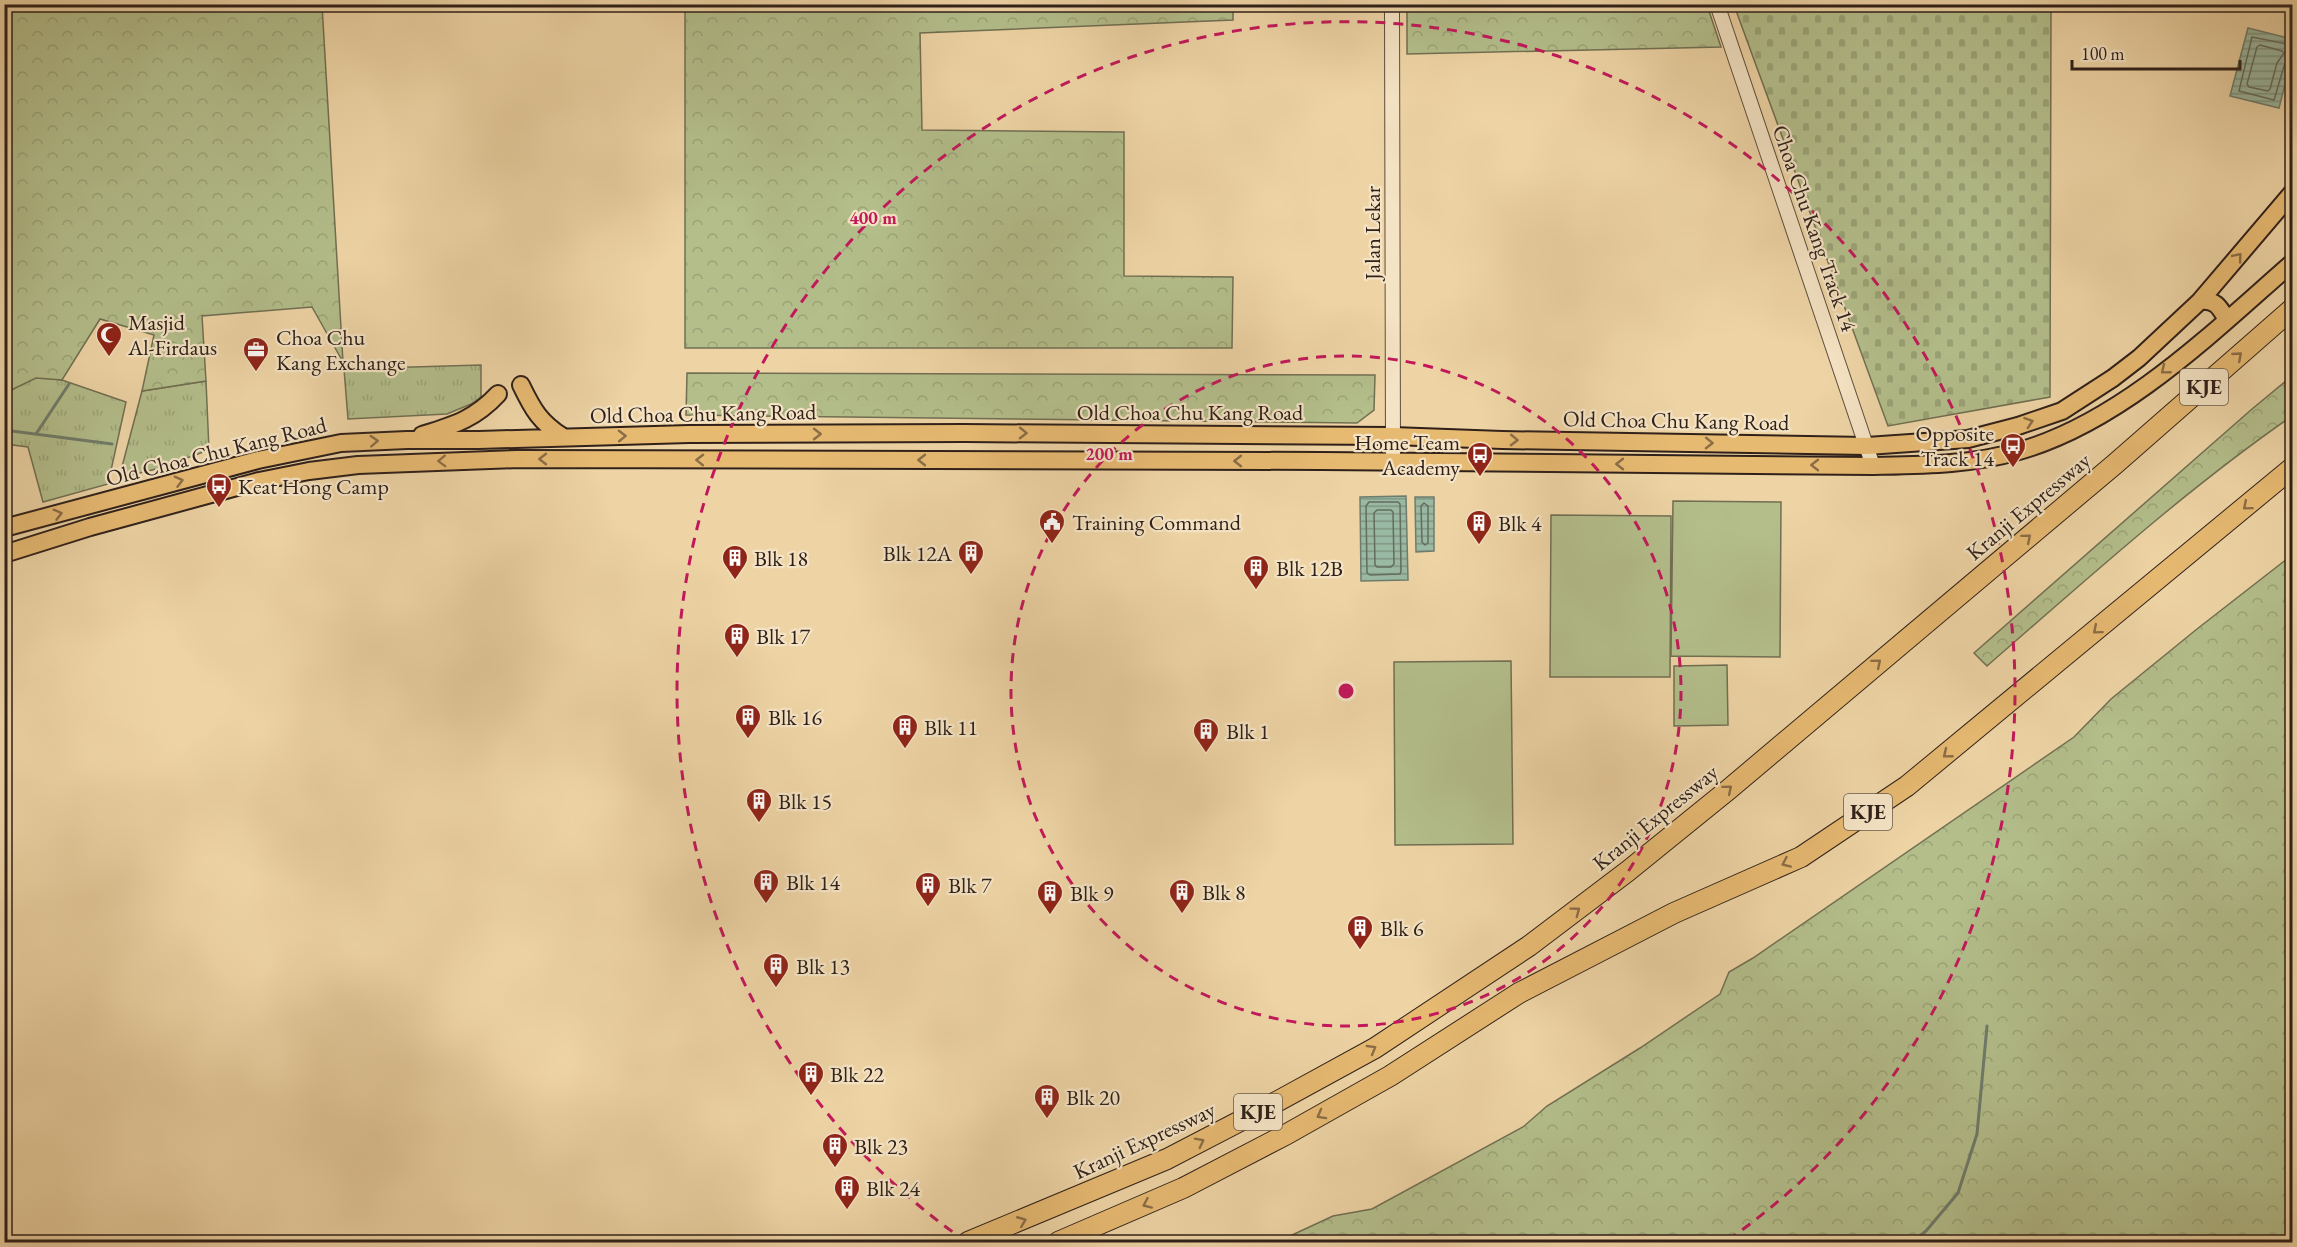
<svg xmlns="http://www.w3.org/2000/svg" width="2297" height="1247" font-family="'EB Garamond',serif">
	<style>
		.grass { fill: url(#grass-tufts); stroke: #716f52; stroke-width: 1.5 }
		.forest { fill: url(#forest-crowns); stroke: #716f52; stroke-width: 1.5 }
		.cemetery { fill: url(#cemetery-stones); stroke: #716f52; stroke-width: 1.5 }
		.pitch { fill: #b3be8b; stroke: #716f52; stroke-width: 1.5 }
		.water { fill: url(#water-rules); stroke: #6f7c6c; stroke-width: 1.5 }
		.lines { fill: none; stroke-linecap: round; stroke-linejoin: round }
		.shore { stroke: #646c5e; stroke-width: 1.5 }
		.stream { stroke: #6f7c6c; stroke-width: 3 }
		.minor-casing { stroke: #5f4d3d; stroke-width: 16 }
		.major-casing { stroke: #2f201a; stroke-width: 20 }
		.highway-casing { stroke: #2f201a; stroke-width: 22 }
		.minor { stroke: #f4e3c4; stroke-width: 14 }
		.major { stroke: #e7ba72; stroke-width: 16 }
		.highway { stroke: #e7ba72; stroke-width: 20 }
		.oneway { stroke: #8b6d46 }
		.ring { fill: none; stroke: #c2185b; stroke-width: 3; stroke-dasharray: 10 8 }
		.labels { text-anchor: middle; stroke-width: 4.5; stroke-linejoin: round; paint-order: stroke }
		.shield { fill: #f4e3c4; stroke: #6a5a4d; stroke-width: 1.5 }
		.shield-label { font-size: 21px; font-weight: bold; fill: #2f201a }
		.street-label { font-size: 22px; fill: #2f201a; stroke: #f4e3c4 }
		.poi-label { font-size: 22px; fill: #2f201a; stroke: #f4e3c4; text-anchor: start }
		.centre { fill: #c2185b; stroke: #f4e3c4; stroke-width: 3 }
		.ring-label { font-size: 18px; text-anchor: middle; font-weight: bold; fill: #c2185b; stroke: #f4e3c4; stroke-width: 4.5; stroke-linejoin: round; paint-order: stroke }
	</style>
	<defs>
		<pattern id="grass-tufts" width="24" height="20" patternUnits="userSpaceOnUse" patternTransform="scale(1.5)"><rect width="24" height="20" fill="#b3be8b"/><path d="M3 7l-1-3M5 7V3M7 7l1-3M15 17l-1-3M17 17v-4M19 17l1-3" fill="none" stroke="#9aa377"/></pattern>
		<pattern id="forest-crowns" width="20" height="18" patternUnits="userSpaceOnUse" patternTransform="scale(1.5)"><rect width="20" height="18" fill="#b3be8b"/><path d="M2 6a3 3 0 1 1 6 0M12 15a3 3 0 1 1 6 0" fill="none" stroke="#9aa377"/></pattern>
		<pattern id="cemetery-stones" width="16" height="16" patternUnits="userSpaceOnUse" patternTransform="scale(1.5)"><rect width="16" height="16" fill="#b3be8b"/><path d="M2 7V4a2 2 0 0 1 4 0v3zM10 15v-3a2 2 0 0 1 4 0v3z" fill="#9aa377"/></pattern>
		<pattern id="water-rules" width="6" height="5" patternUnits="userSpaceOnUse" patternTransform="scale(1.5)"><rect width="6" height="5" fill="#9ab9a3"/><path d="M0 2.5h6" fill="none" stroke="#7e9684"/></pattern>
	</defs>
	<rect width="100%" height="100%" fill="#eed4a5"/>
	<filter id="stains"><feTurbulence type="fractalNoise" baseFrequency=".00333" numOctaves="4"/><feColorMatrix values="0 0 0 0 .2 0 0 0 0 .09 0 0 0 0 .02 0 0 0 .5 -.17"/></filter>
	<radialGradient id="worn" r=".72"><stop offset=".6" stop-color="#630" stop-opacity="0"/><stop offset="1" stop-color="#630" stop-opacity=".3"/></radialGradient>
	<path class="grass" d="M481,365V397L471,404L447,414L348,419L344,369Z
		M36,377L62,380L126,402L108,484L43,502L28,447L5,444V393Z
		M206,381L209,450L156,469L119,478L142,391Z"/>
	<path class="forest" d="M5,4L322,5L343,362L312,307L202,316L206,381L142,391L154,335L100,319L62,380L36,378L5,393Z
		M685,5H1233V20L920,33L922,130L1124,132V276L1233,277L1232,348H685Z
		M1407,5H1707L1721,47L1407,54Z
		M687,373L1375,375L1374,410L1357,423L686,415Z
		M2292,376V416C2184,491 2086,580 1987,666L1974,653L2252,409Z
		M2292,555V1242H1277L1333,1216L1372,1209L1523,1127L1547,1106L1640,1048L1720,994L1729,972L1753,958L2074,737L2111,699L2197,629Z"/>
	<path class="cemetery" d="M1734,5H2051L2050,397L1888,426Z"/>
	<path class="pitch" d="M1673,501L1781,502L1780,657L1671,656Z
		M1551,515L1671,516L1670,677H1550Z
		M1511,661L1513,844L1395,845L1394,662Z
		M1727,665L1728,725L1674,726V666Z"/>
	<path class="water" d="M2248,28L2292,39V57L2279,108L2230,96Z
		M1406,496L1408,580L1361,581L1360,497Z
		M1415,497H1434V551L1416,552Z"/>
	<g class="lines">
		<path class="shore" d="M2260,45L2282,51L2284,53L2277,63L2270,89L2268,91L2249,87L2247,84L2257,47Z
			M2292,45L2252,37L2239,91L2274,100L2284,66L2288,62H2292
			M1369,502H1398L1400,504L1401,571L1400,574L1370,575L1367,573L1366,506Z
			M1424,503L1428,506V543L1425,545L1422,542L1421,506Z
			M1377,510H1391L1393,512L1394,564L1391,567H1377L1375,565L1374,513Z"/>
		<path class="stream" d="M4,430L112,444
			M36,434L69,384
			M1912,1242L1926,1231L1958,1193L1977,1134L1987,1026"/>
		<defs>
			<path id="minor" d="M1392,4L1393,461
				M1717,4L1873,466"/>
			<path id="major" d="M2200,301C2216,299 2220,308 2227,320
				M521,385C533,410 540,422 563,437
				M422,435C454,425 475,419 498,394
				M4,528L258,460L341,443L407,440H479L689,434L964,433L1393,436L1502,440L1867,446L1968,439L2018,426L2062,411L2113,378L2139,358L2200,301L2292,193
				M4,554L90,527L259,481L309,471L358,465L518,459L1321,461L1873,466C1922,465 1971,465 2019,451C2122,422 2213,332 2292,263"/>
			<path id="highway" d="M968,1242L1167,1159L1269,1106L1375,1048L1529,946L1628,871L1728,790L2115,464L2292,309
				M1058,1242L1183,1188L1287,1134L1390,1076L1519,993L1674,913L1801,857L1907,786L2292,468"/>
		</defs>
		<use href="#minor" class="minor-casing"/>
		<use href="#major" class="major-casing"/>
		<use href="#highway" class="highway-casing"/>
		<use href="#minor" class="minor"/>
		<use href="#major" class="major"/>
		<use href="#highway" class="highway"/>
	</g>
	<defs><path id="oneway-chevron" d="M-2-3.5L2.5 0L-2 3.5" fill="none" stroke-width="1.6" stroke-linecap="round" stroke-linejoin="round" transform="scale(1.5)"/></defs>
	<g class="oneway">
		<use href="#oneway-chevron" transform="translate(2238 257) rotate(-50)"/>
		<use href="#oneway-chevron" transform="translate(2238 356) rotate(-41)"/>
		<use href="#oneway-chevron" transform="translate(2165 370) rotate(141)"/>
		<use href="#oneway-chevron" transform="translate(2029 422) rotate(-19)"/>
		<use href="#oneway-chevron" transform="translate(1023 433) rotate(1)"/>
		<use href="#oneway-chevron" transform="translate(817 434)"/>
		<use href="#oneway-chevron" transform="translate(622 436) rotate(-1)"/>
		<use href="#oneway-chevron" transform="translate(1514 440) rotate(1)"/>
		<use href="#oneway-chevron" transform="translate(374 441) rotate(-3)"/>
		<use href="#oneway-chevron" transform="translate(1709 443) rotate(1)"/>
		<use href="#oneway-chevron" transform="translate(543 459) rotate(-180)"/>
		<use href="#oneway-chevron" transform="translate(700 460) rotate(-179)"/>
		<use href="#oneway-chevron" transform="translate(922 460) rotate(180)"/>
		<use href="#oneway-chevron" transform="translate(442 461) rotate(178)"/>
		<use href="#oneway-chevron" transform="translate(1238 461) rotate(180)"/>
		<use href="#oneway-chevron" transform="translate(1620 464) rotate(-180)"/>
		<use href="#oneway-chevron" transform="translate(1815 465) rotate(-180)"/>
		<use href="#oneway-chevron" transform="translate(179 481) rotate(-15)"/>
		<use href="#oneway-chevron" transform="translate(2247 506) rotate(140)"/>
		<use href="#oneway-chevron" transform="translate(58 514) rotate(-15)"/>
		<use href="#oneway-chevron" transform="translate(2027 538) rotate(-40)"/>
		<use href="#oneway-chevron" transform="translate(2097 630) rotate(140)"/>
		<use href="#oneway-chevron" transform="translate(1877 663) rotate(-40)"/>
		<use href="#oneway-chevron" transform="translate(1947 754) rotate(141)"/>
		<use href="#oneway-chevron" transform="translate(1728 789) rotate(-40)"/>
		<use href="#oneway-chevron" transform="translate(1786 863) rotate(156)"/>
		<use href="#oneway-chevron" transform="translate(1576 911) rotate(-37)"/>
		<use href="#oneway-chevron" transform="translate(1372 1049) rotate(-30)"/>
		<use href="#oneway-chevron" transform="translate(1321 1115) rotate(151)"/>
		<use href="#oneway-chevron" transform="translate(1200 1142) rotate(-27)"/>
		<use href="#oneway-chevron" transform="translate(1147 1204) rotate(156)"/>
		<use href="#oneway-chevron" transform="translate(1022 1221) rotate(-22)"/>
	</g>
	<g class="ring">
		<circle cx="1346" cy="691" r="335"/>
		<path d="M967 1242A669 669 0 1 1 1725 1242"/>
	</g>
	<defs>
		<symbol id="mosque-pin" viewBox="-11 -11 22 30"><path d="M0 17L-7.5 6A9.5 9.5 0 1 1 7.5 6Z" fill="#8f2418" stroke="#f4e3c4"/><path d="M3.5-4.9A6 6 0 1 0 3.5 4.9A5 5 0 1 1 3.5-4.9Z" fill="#fff"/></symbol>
		<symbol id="office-pin" viewBox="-11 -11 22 30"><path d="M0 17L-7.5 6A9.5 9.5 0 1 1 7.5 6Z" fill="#8f2418" stroke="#f4e3c4"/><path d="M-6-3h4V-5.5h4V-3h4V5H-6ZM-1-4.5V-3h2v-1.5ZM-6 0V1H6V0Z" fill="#fff"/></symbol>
		<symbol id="bus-pin" viewBox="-11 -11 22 30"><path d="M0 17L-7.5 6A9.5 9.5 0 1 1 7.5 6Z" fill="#8f2418" stroke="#f4e3c4"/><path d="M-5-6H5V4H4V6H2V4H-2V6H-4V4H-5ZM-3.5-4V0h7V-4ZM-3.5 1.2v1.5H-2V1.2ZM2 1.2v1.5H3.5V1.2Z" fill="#fff"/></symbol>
		<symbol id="civic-pin" viewBox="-11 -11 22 30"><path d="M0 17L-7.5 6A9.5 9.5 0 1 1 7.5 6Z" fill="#8f2418" stroke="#f4e3c4"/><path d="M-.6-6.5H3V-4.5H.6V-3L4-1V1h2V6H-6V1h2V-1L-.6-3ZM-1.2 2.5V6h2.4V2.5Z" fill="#fff"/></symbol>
		<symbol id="building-pin" viewBox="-11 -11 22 30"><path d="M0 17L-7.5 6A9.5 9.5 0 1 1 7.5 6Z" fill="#8f2418" stroke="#f4e3c4"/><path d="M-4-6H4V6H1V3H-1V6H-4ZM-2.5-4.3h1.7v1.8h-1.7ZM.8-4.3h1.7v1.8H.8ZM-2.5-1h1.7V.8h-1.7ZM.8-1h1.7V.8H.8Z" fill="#fff"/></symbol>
	</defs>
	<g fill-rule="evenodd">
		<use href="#mosque-pin" x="94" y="320" width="30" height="40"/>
		<use href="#office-pin" x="241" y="335" width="30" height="40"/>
		<use href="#bus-pin" x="1998" y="431" width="30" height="40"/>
		<use href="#bus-pin" x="1465" y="440" width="30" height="40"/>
		<use href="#bus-pin" x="204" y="471" width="30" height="40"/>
		<use href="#civic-pin" x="1037" y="507" width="30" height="40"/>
		<use href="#building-pin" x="1464" y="508" width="30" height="40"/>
		<use href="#building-pin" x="956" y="538" width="30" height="40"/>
		<use href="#building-pin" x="720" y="543" width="30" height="40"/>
		<use href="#building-pin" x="1241" y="553" width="30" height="40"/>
		<use href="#building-pin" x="722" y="621" width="30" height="40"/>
		<use href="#building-pin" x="733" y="702" width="30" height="40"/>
		<use href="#building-pin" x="890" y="712" width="30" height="40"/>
		<use href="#building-pin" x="1191" y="716" width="30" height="40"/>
		<use href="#building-pin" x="744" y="786" width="30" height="40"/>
		<use href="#building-pin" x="751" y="867" width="30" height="40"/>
		<use href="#building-pin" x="913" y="870" width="30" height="40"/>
		<use href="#building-pin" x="1167" y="877" width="30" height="40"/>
		<use href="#building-pin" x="1035" y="878" width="30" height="40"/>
		<use href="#building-pin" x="1345" y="913" width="30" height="40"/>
		<use href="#building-pin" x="761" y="951" width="30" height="40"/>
		<use href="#building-pin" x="796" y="1059" width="30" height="40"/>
		<use href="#building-pin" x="1032" y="1082" width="30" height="40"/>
		<use href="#building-pin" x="820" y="1131" width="30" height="40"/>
		<use href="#building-pin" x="832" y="1173" width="30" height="40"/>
	</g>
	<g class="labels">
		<g class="shield">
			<rect x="2180" y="369" width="48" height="36" rx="4.5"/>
			<rect x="1844" y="794" width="48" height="36" rx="4.5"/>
			<rect x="1234" y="1094" width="48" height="36" rx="4.5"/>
		</g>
		<g class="shield-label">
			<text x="2204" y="394">KJE</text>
			<text x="1868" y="819">KJE</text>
			<text x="1258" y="1119">KJE</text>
		</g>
		<g class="street-label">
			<text transform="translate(1815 228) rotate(71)" y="8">Choa Chu Kang Track 14</text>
			<text transform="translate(1372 233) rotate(-90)" y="8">Jalan Lekar</text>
			<text x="1190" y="420">Old Choa Chu Kang Road</text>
			<text transform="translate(703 413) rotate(-1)" y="8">Old Choa Chu Kang Road</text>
			<text transform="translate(1676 420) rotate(1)" y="8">Old Choa Chu Kang Road</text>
			<text transform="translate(216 451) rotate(-14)" y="8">Old Choa Chu Kang Road</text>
			<text transform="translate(2028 506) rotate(-40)" y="8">Kranji Expressway</text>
			<text transform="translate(1655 817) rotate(-39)" y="8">Kranji Expressway</text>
			<text transform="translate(1144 1140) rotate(-25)" y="8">Kranji Expressway</text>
		</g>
		<g class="poi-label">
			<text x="128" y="330">Masjid<tspan x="128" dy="25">Al-Firdaus</tspan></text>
			<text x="276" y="345">Choa Chu<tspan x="276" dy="25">Kang Exchange</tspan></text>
			<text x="1994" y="441" text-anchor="end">Opposite<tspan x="1994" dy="25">Track 14</tspan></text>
			<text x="1460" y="450" text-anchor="end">Home Team<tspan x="1460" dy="25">Academy</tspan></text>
			<text x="238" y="494">Keat Hong Camp</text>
			<text x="1072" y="530">Training Command</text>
			<text x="1498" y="531">Blk 4</text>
			<text x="952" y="561" text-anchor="end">Blk 12A</text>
			<text x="754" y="566">Blk 18</text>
			<text x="1276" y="576">Blk 12B</text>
			<text x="756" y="644">Blk 17</text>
			<text x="768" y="725">Blk 16</text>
			<text x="924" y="735">Blk 11</text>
			<text x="1226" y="739">Blk 1</text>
			<text x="778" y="809">Blk 15</text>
			<text x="786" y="890">Blk 14</text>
			<text x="948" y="893">Blk 7</text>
			<text x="1202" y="900">Blk 8</text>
			<text x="1070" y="901">Blk 9</text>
			<text x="1380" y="936">Blk 6</text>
			<text x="796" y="974">Blk 13</text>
			<text x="830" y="1082">Blk 22</text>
			<text x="1066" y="1105">Blk 20</text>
			<text x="854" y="1154">Blk 23</text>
			<text x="866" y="1196">Blk 24</text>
		</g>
	</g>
	<circle cx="1346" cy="691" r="9" class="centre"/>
	<g class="ring-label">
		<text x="873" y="224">400 m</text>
		<text x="1109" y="460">200 m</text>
	</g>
	<rect width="2297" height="1247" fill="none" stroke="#eed4a5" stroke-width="24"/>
	<rect x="6" y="6" width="2285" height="1235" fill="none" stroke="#2f201a" stroke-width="3"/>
	<rect x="12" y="12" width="2273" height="1223" fill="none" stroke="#2f201a" stroke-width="1.5"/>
	<path d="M2072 60v9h168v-9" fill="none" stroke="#2f201a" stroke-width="3"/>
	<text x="2081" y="60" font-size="18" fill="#2f201a" stroke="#f4e3c4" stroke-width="4.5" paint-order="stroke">100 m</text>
	<rect width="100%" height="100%" filter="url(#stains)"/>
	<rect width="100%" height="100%" fill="url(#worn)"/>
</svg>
